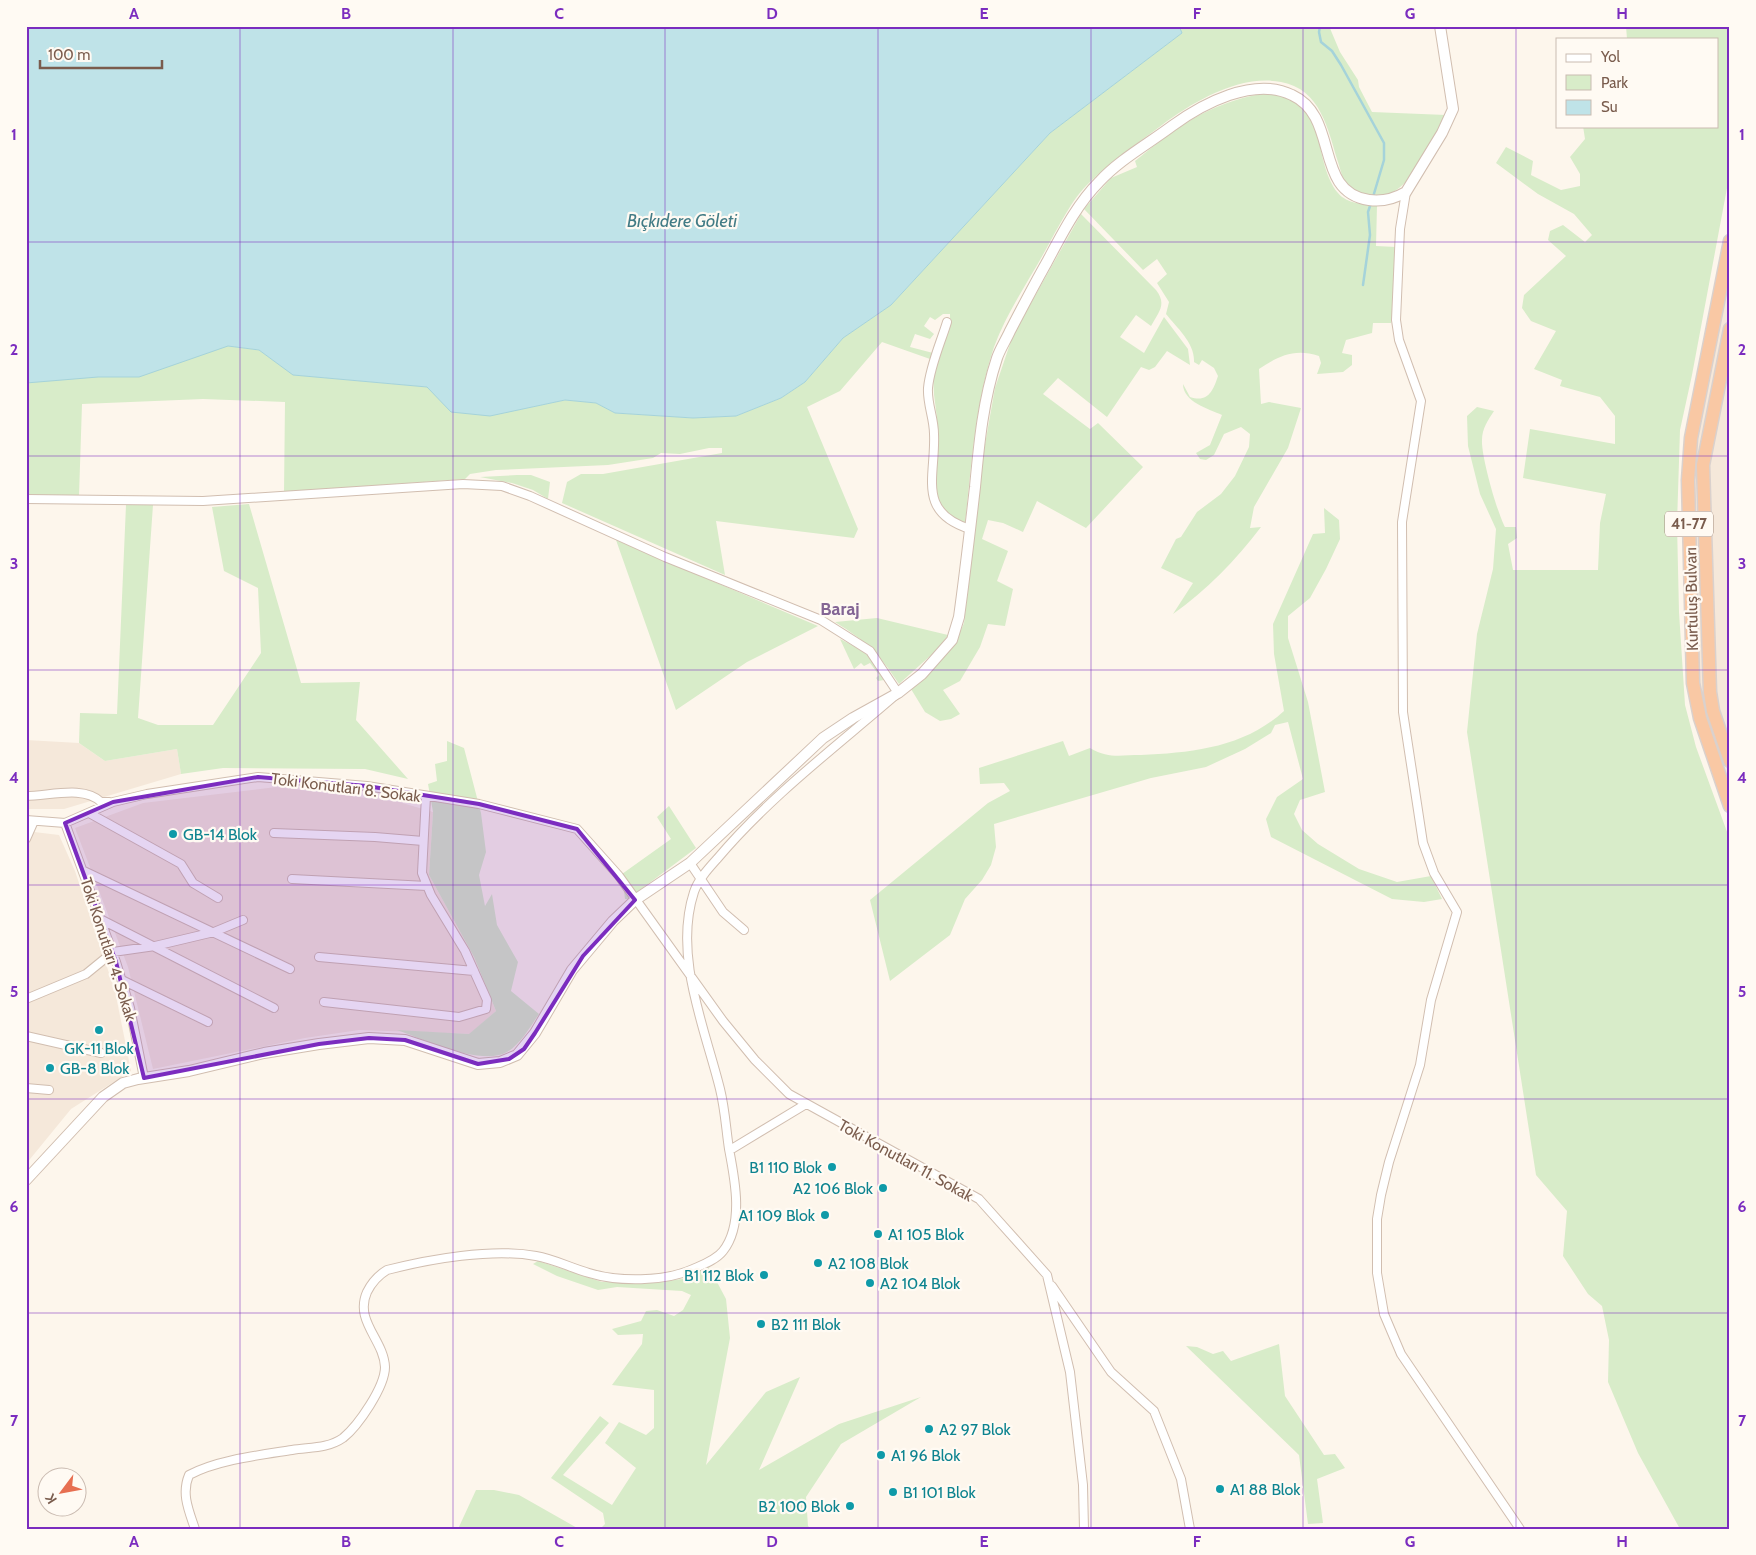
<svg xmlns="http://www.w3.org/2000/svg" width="1756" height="1555" font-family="Cabin,sans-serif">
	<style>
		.residential { fill: #f5e8da }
		.green { fill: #d8ecc9 }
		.water { fill: #bfe3e8; stroke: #a5d3da }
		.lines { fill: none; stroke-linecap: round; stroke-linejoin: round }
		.stream { stroke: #a5d3da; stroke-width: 2.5 }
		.minor-casing { stroke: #d1beb0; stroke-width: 10 }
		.tertiary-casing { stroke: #d1beb0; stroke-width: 12 }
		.trunk-casing { stroke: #dad1cd; stroke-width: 15 }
		.minor { stroke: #fff; stroke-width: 8 }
		.tertiary { stroke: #fff; stroke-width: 10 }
		.trunk { stroke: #f9c8a4; stroke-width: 12 }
		.marked { fill: #7b2cbf; fill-opacity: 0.2; stroke: #7b2cbf; stroke-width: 4; stroke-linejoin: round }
		.grid { fill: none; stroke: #7b2cbf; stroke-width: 1; stroke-opacity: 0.55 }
		.culture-dot { fill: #0f9aa8; stroke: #fffaf3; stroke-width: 2 }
		.labels { text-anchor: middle; stroke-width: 4.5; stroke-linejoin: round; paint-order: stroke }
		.shield { fill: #fffaf3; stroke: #a28b7f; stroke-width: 1 }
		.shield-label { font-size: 15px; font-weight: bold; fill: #7a5c4d }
		.street-label { font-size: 16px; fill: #7a5c4d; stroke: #fffaf3 }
		.culture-label { font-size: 16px; fill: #0d838f; stroke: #fffaf3; text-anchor: start }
		.water-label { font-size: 18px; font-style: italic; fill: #437c86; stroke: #fffaf3 }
		.neighbourhood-label { font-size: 18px; font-weight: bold; fill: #846695; stroke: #fffaf3 }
		.neatline { fill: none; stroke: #7b2cbf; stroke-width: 2 }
		.grid-label { font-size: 16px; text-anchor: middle; font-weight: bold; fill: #7b2cbf }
	</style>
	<rect width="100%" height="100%" fill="#fdf6ec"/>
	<path class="residential" d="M1730,241V806L1700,718L1688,480Z
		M26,740L79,743L105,761L177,749L181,774L64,809H26Z
		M276,787L399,802L433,812L429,875L474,957L496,1011L470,1034L359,1030L305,1038L153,1069L128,967L75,828L143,803Z
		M26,831L59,835L75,871L115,991L131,1071L71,1109L26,1164Z"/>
	<path class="green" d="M26,26L228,346L259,350L294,375L428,387L451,412L513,411L565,400L596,403L615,413L693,418L736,416L781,398L805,382L843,338L891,305L1050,133L1182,33L1179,26H1329L1340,52L1358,80L1359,87L1372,112L1446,115C1431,141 1409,202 1372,196C1366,195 1356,192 1351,189C1343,183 1341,171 1338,162C1328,130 1321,89 1281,82C1240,74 1193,102 1162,125C1138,143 1111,161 1090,182C1072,198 1057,230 1045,251C1028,282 1006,314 994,347C975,404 972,464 965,523C920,510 938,457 937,423C937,408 932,393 934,378C936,359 945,340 950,323V314H943L935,320L930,317L924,326L934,334L930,339L915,334L910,347L933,353L930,359L882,342L840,391L807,407L858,529L854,538L716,521L725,575L562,503L567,482L581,474H603L722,453V448H709L680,454L661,453L653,458L608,465L496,470L470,474L465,479L284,492L285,402L203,399L82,404L79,496H26Z
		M1626,26L1730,27V172L1692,375L1680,430L1677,524L1679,612L1685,705L1696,747L1730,840V1529H1680L1638,1453L1608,1382L1609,1340L1602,1306L1588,1294L1563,1256L1567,1211L1536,1175L1467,732L1477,634L1493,569L1496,529L1480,494L1468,446L1467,416L1477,407L1494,411C1488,420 1482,429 1482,440C1481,456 1497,512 1505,527H1516L1517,538L1508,544L1513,570H1598L1600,523L1606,494L1523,478L1530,429L1615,444V416L1600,397L1560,386L1562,380L1534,369L1556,331L1531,321L1522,308L1524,295L1566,256L1548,240L1550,231L1563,225L1585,242L1592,235L1574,214L1538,194L1496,163L1506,147L1533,161L1531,175L1561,190L1580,186V174L1570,157L1585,139L1583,126H1717V39H1627Z
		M1262,94C1333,93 1309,156 1338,193C1347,204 1364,204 1377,206L1376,246L1396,247L1394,304L1391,323H1373L1372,333L1346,340L1342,353L1352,355V365L1343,372L1317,374L1321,363L1319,356C1294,348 1279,356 1259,369L1261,404L1269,402L1301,408L1288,448L1254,507L1250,528L1261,527C1236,560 1206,591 1173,614L1193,583L1161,568L1176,539L1181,537L1197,512L1221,494L1235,476L1249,447L1250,434L1241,427L1224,434L1214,455L1206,460L1200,459L1196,453L1210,445L1222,415C1209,409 1183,402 1183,384L1190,397C1208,403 1213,391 1218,376L1214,368L1202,360L1199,365L1194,362C1195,343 1177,328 1166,314L1169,302L1157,283L1167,274L1157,259L1143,270L1084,209L1111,178L1137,167L1135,161C1176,128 1208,103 1262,94Z
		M1081,214L1156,290C1167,304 1159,312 1151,326L1136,315L1120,337L1144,353L1164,317L1188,349L1190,365L1167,351L1155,367L1149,370L1141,367L1107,417L1058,378L1043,394L1090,429L1098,423L1143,467L1086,528L1037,501L1023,532L1003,523L988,520L982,539L1008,551L997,581L1013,589L1005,626L988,624L980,647L960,681L943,690L960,714L951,719L940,721L925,712L911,689C933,669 953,651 964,623L984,450L995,388L1013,335Z
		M517,475H531L550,482L548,499L533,490L512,483L480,477Z
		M249,504L301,683L360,682L356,720L408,779L365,769L223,768L181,774L177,749L105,761L79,743L80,713L117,714L126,505H153L138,718L158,725H213L261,653L258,588L224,571L212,507Z
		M1324,508L1339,520L1340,539L1326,569L1310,598L1288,616V638L1308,702L1325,792L1300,800L1294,814L1302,830L1318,844L1359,869L1397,882L1431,876L1442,899L1424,902L1392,899L1271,837L1266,819L1277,797L1303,779L1288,722L1275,725L1271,733L1245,749L1206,767L1151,778L994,824L996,847L991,865L982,880L965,899L950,935L890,981L870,900L988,803L1010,791L1004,783L980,784L979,768L1063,741L1069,756L1090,748C1109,759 1120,755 1141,755C1193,753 1245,747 1284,711L1274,654L1273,624L1313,534L1325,533Z
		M616,540L818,626L747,662L676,710Z
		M877,618L948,635L940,647L899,684C878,652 867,642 835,622Z
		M840,639C856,647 882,660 884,680L878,681L876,678L879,675L870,663L864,666L861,663L854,669Z
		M447,741L464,748L481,813L486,852L479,875L485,906L492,894L497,925L518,962L511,991L539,1014C530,1027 521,1044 507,1052C482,1067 423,1039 397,1030L469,1034L496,1011L474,957L429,875L433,812L428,784L437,781L435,764L447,761Z
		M669,806L696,848L628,899H625L622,874L671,839L657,817Z
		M538,1261L602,1282L652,1283L682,1279L709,1267L726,1299L730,1338L706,1465L766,1392L800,1377L759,1470L839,1424L921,1397L841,1444L806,1497L808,1526L811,1529H600L605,1524L603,1513L551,1478L600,1416L609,1423L563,1475L612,1505L636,1468L605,1443L619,1422L646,1435L654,1428V1390L612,1385L642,1344L643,1334L618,1335L612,1329L641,1321L646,1311L657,1310L674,1316L683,1310L691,1295L682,1291L617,1287L598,1290L557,1276L533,1264Z
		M1279,1344L1285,1396L1324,1455L1335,1454L1345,1468L1317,1479L1323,1523L1308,1524L1299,1455L1186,1346L1197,1347L1213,1354L1223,1351L1231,1361Z
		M476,1490H494L519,1495L579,1529H458Z"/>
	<path class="water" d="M26,26H1179L1182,33L1050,133L891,305L843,338L805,382L781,398L736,416L693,418L615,413L596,403L565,400L490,416L451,412L427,387L293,375L259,350L228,346L139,377H98L26,383Z"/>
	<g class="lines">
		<path class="stream" d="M1320,26L1319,32L1321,42L1332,51L1341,65L1384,143V160L1373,197
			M1363,285L1370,235L1368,212L1371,203"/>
		<defs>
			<path id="minor" d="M1406,192L1400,229L1396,320L1399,340L1421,401L1402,522L1403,712L1423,843L1434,873L1457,912L1431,1000L1420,1065L1389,1162L1381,1195L1377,1219V1273L1384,1314L1401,1354L1520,1529
				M947,322C941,342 930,366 928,388C927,404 934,418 934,434C936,476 916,512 970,529
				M26,499L203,501L463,484L502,486L530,496L665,557L821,620L870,651L898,693C837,746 769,797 717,859C708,869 698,880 694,892C673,956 705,1028 720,1089C725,1109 726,1129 729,1149C735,1180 744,1224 723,1251C716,1260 702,1265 693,1269C664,1282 618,1282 589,1273C571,1268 554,1259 536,1256C492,1248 430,1259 387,1270C377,1276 372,1282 367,1292C354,1321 384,1340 385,1367C385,1387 358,1426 343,1438C327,1449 309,1447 292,1450C260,1455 217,1460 189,1475C181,1494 189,1511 195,1529
				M26,796C49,796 84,785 101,802H109
				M89,813L181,864L193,883L218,898
				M26,820L65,823L113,802L147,794L258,777L367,786L479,804L577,829L619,876L723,1021L755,1060L789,1094L979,1199L1047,1275L1070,1372L1083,1485L1084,1529
				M65,823L116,962L130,1008L144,1078
				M274,833L375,837L423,841
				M26,839L34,821
				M690,863L723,912L744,930
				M84,871L290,969
				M292,879L427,886
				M102,920L274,1008
				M319,957L474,971
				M122,980L208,1022
				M26,999L86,974L113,952L155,946L214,932L243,920
				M324,1002L459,1017L486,1009L487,1000L465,951L431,895L422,873L426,796
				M26,1036L101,1053
				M26,1088L49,1090
				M730,1150L806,1104
				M1052,1286L1111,1372L1154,1411L1181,1479L1190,1529"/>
			<path id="tertiary" d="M26,1180L103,1097L123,1083L138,1079L189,1071L264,1053L319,1044L369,1038L405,1040L478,1064L500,1062L517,1055L535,1033L572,970L613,921L635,900L690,863L823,738L853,718L898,693L922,674L952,640L959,617C965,574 970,530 975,487C979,444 983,400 997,358C1000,349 1006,340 1010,331C1022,308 1034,285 1047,262C1062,234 1077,204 1099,182C1119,160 1148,144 1172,126C1202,104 1254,76 1292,95C1340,117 1313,192 1369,200C1383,202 1394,199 1406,192L1442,133L1453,109L1440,26"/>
			<path id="trunk" d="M1730,241L1691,438L1688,480L1693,683L1700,718L1730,806
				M1730,329L1703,465L1710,692L1713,711L1730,761"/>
		</defs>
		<use href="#minor" class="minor-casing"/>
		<use href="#tertiary" class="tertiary-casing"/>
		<use href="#trunk" class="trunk-casing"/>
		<use href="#minor" class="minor"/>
		<use href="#tertiary" class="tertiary"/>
		<use href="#trunk" class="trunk"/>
	</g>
	<path class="marked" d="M258,777L367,786L479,804L577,829L635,900L583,956L535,1033L524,1049L509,1059L478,1064L405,1040L369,1038L319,1044L144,1078L116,962L65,823L113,802Z"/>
	<path class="grid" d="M240,26V1529M453,26V1529M665,26V1529M878,26V1529M1091,26V1529M1303,26V1529M1516,26V1529M26,242H1730M26,456H1730M26,670H1730M26,885H1730M26,1099H1730M26,1313H1730"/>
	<g class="culture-dot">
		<circle cx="173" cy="834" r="5"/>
		<circle cx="99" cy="1030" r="5"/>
		<circle cx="50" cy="1068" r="5"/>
		<circle cx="832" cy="1167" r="5"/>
		<circle cx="883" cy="1188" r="5"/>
		<circle cx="825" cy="1215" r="5"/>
		<circle cx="878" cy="1234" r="5"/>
		<circle cx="818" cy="1263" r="5"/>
		<circle cx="764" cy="1275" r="5"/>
		<circle cx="870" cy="1283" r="5"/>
		<circle cx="761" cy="1324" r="5"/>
		<circle cx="929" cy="1429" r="5"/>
		<circle cx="881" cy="1455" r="5"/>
		<circle cx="1220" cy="1489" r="5"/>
		<circle cx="893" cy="1492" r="5"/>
		<circle cx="850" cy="1506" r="5"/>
	</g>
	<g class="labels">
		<rect class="shield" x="1665" y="511.5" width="48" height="25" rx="4"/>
		<g class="shield-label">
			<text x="1689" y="529">41-77</text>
		</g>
		<g class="street-label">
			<text transform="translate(1691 599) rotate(-91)" y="6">Kurtuluş Bulvarı</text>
			<text transform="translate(346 787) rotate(7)" y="6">Toki Konutları 8. Sokak</text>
			<text transform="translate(109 949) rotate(72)" y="6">Toki Konutları 4. Sokak</text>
			<text transform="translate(906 1160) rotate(29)" y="6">Toki Konutları 11. Sokak</text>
		</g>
		<g class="culture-label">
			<text x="183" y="840">GB-14 Blok</text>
			<text x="99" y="1054" text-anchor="middle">GK-11 Blok</text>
			<text x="60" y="1074">GB-8 Blok</text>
			<text x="822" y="1173" text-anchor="end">B1 110 Blok</text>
			<text x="873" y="1194" text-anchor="end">A2 106 Blok</text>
			<text x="815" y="1221" text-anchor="end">A1 109 Blok</text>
			<text x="888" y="1240">A1 105 Blok</text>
			<text x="828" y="1269">A2 108 Blok</text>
			<text x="754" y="1281" text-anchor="end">B1 112 Blok</text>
			<text x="880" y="1289">A2 104 Blok</text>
			<text x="771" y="1330">B2 111 Blok</text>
			<text x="939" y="1435">A2 97 Blok</text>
			<text x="891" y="1461">A1 96 Blok</text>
			<text x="1230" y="1495">A1 88 Blok</text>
			<text x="903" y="1498">B1 101 Blok</text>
			<text x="840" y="1512" text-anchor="end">B2 100 Blok</text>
		</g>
		<g class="water-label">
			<text x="682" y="227">Bıçkıdere Göleti</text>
		</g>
		<g class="neighbourhood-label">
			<text x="840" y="615">Baraj</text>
		</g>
	</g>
	<rect width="1756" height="1555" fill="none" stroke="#fffaf3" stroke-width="55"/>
	<rect x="1556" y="38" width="162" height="90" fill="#fffaf3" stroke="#cabbb1"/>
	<rect x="1566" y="54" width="25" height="8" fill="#ffffff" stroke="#cabbb1"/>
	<text x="1601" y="62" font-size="15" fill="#7a5c4d">Yol</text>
	<rect x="1566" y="75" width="25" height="15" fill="#d8ecc9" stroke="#cabbb1"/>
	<text x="1601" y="88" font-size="15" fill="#7a5c4d">Park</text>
	<rect x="1566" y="100" width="25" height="15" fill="#bfe3e8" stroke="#cabbb1"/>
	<text x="1601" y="112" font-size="15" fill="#7a5c4d">Su</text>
	<g transform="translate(62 1492) rotate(238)"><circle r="24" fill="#fffaf3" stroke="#cabbb1"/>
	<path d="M0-4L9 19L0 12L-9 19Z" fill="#e76f51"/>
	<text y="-8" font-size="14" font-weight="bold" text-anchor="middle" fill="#7a5c4d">K</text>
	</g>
	<path d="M40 60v8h122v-8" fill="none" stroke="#7a5c4d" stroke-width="2.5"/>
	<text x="48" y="60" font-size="15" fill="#7a5c4d" stroke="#fffaf3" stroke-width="4" paint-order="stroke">100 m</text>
	<rect x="28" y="28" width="1700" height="1500" class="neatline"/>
	<g class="grid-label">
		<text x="134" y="19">A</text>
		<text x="346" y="19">B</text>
		<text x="559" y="19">C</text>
		<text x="772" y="19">D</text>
		<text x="984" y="19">E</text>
		<text x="1197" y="19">F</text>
		<text x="1410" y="19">G</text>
		<text x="1622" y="19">H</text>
		<text x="14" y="140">1</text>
		<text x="1742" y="140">1</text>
		<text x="14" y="355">2</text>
		<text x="1742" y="355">2</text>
		<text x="14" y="569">3</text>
		<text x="1742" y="569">3</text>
		<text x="14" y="783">4</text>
		<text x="1742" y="783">4</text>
		<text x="14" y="997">5</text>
		<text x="1742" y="997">5</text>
		<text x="14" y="1212">6</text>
		<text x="1742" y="1212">6</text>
		<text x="14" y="1426">7</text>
		<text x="1742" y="1426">7</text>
		<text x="134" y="1547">A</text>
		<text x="346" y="1547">B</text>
		<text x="559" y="1547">C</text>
		<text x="772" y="1547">D</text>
		<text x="984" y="1547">E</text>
		<text x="1197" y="1547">F</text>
		<text x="1410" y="1547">G</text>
		<text x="1622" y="1547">H</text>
	</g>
</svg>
